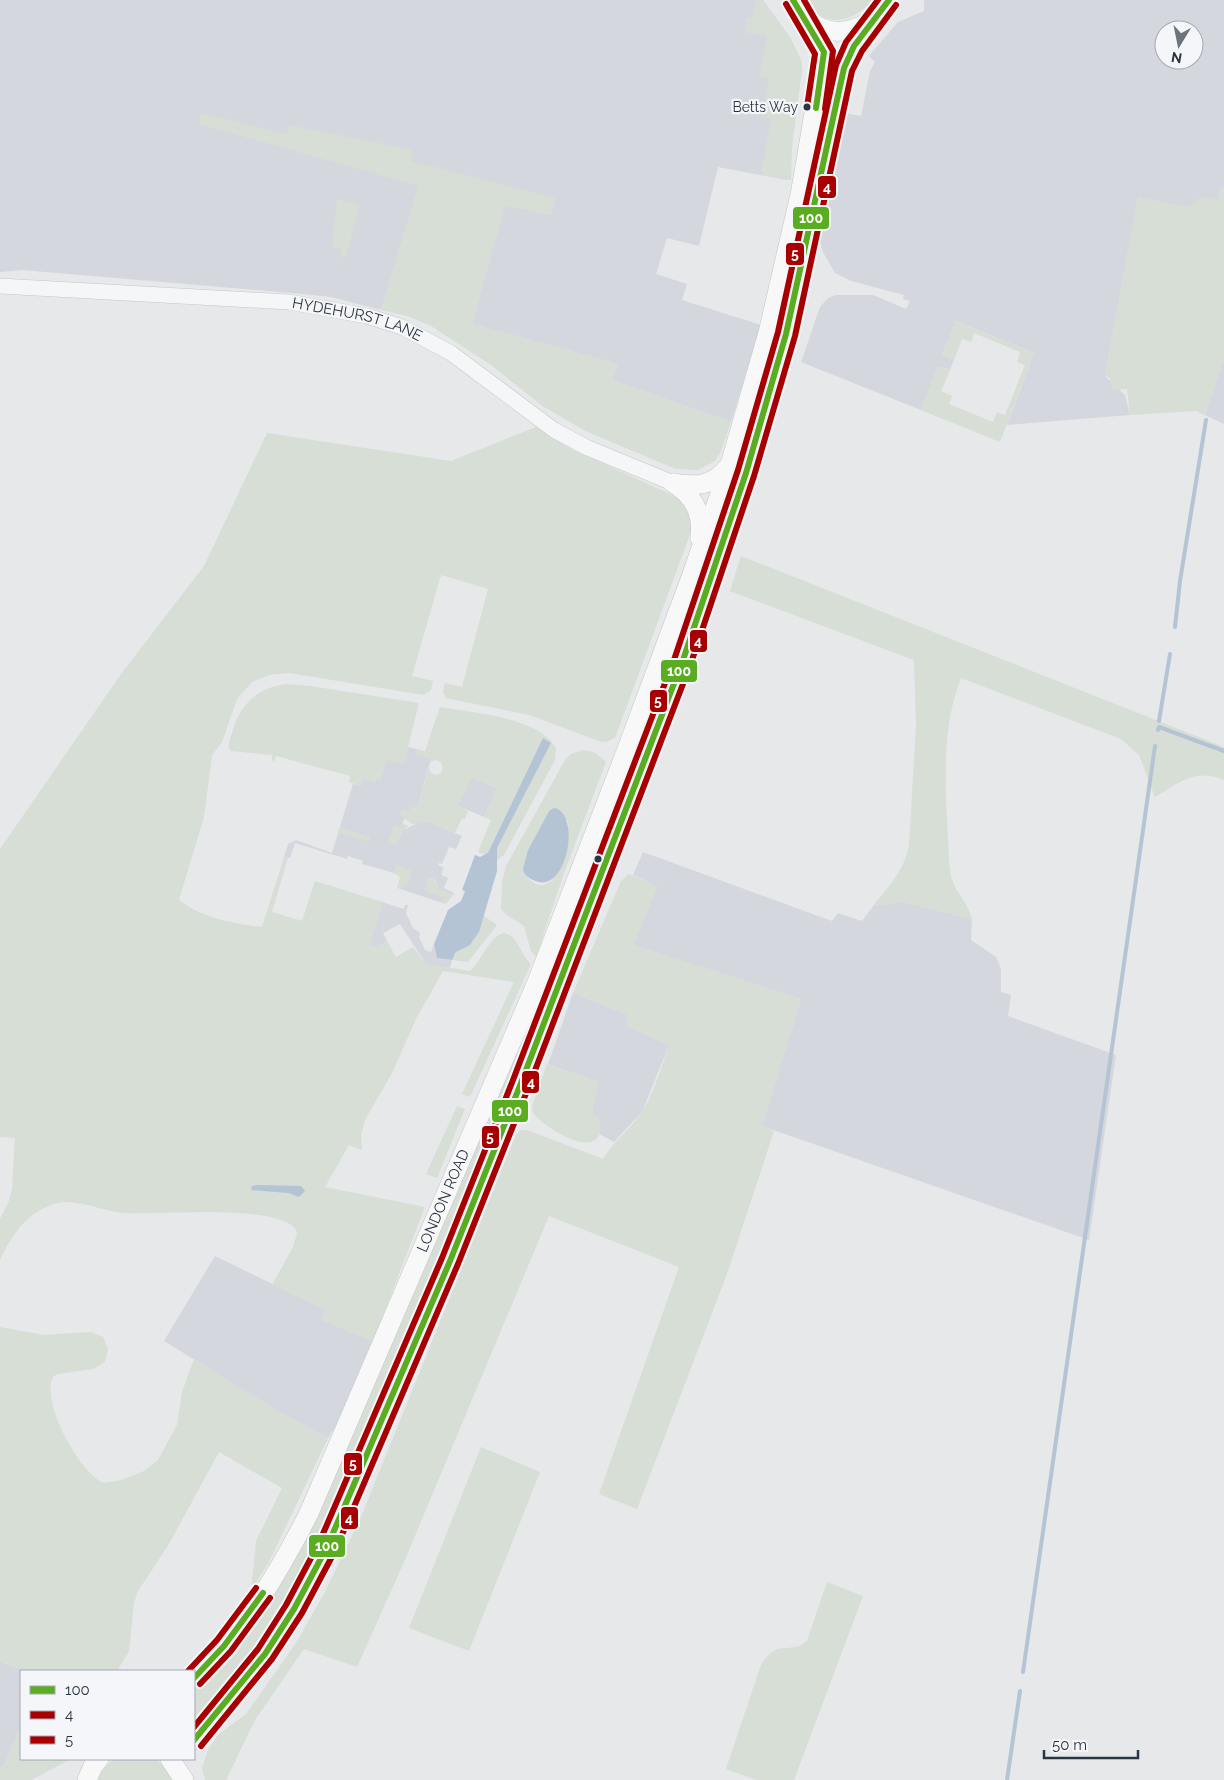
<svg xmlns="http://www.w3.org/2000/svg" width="1224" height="1780" font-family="Raleway,sans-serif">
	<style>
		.built { fill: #d4d7dd; fill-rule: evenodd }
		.green { fill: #d6ded6; fill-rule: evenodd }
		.water { fill: #b4c4d5 }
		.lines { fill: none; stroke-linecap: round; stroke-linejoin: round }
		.stream { stroke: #b4c4d5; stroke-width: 4 }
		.minor-casing { stroke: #c4c6c8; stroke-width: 16 }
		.major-casing { stroke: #c2c5c8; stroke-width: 20 }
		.minor { stroke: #f5f6f7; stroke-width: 15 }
		.major { stroke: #f8f8f8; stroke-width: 19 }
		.bus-1-casing { stroke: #f4f6f9; stroke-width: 10 }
		.bus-2-casing { stroke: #f4f6f9; stroke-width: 10 }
		.bus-3-casing { stroke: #f4f6f9; stroke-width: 10 }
		.bus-1 { stroke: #5aad20; stroke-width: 6 }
		.bus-2 { stroke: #a80000; stroke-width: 6 }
		.bus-3 { stroke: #a80000; stroke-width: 6 }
		.bus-dot { fill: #2b3445; stroke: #f4f6f9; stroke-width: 2 }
		.labels { text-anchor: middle; stroke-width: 4.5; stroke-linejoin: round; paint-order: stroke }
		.bus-label { font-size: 14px; fill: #2b3445; stroke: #f4f6f9; text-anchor: end }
		.street-label { font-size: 15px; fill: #2b3445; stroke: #f4f6f9 }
		.line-badge { stroke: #f4f6f9; stroke-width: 2 }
		.badge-label { font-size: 14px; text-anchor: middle; font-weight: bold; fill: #fff }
	</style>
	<rect width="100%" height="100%" fill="#e6e8ea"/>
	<path class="built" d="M0,0H763L791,39L801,60L802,70L787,180L718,167L699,246L667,238L656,274L687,284L682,300L761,325L731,422L612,380L618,364L472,324L505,205L552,215L510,187L425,165L381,310L331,297L303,294L22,270L0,272Z
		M924,0H1224V187H1221L1218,200L1187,207L1138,198L1105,376L1125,395L1130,415L1007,425L1034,353L956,321L942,355L954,360L950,370L938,366L921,410L801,362L820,307L828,298L836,295H873L906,309L910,301L903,299L904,295L851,281L835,273L823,252L813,216L834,111L861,116L870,71L875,62L869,56L898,22L924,11ZM1164,30H1194V60H1164Z
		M1224,357V424L1205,415Z
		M408,747L417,749L416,755L430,759V763L417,808L409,811L405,817L401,828L394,826L396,845L402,831L419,822H429L462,836L456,849L449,847L442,864L439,863L438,865L444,868L441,875L448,878L444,888L454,893L453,895L440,890L434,879L429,878L425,890L445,897L443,903L400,889L404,885L397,865L394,873L362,864L363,861L348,856L347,859L295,843L290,858L284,857L288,844L296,840L332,853L353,784L361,786L363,779L375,782L387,760L404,763Z
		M471,777L497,788L484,817L458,806Z
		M643,852L832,921L838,913L862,921L873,906L904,902L972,919L971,940L996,957L1001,969V992L1011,995L1008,1016L1116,1055L1089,1240L762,1126L801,999L633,945L657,886L633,875Z
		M382,902L404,909L405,905H408L406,913L413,928L420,933L419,937L425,950L431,952L434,944L437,958L452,960L450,968L426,964L400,924L383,933L387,941L377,947L370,945Z
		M573,993L629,1015L626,1026L669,1045L642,1112L614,1142L599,1134L600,1122L592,1113L598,1082L548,1064Z
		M215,1256L326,1310L322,1320L373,1341L339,1421L328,1438L281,1413L164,1341Z
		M0,1661L24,1671H21V1726L4,1766L0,1767Z"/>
	<path class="green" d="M756,0H763L791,39L802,64L792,148L791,180L761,175L771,119L762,117L769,78L759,76L767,36L744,32L747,17L752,18Z
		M805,0H873C851,24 825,29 805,0Z
		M201,113L287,134L289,125L413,150L411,161L555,198L552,215L505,206L472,324L618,364L612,380L731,422L721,451L715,461L698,470L676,469L585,431L541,405L491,365L431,326L407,316L381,310L418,186L199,124Z
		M1221,187H1224V357L1205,415L1196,411L1130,415L1127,389L1112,390L1110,378L1105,376L1138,197L1187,207L1201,197L1218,200Z
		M337,199L360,205L346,257H340L341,248L332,247Z
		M955,321L1034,353L1000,442L921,410L938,366L950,370L941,391L952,396L949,404L993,422L997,412L1005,415L1025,365L1017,362L1020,352L974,333L971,342L962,339L954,360L942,356Z
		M536,427L573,450L677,497L689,508L692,529L615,738L606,742L599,741L529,715L446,698L443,691L445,683L462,687L488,589L441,575L412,676L433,681L431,690L424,695L289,673L269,675L252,682L237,699L222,742L212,755L204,817L179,900C204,919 232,923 262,927L284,857L288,858L272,912L302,921L315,881L382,902L370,945L377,947L387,941L396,957L413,947L426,964L470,971C482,961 489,936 504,933C519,936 520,955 531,964L470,1097L462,1094L514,982L443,971L416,1019L392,1073L365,1120L361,1135L362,1150L349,1145L325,1187L425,1207L373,1341L322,1320L326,1310L272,1285L293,1247L297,1233C290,1202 152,1216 122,1213C101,1211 74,1197 54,1204C26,1213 12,1235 0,1260V1219L9,1201L12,1189L15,1138L0,1137V849L121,674L204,566L267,433L451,461Z
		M721,511L708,569L440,1269L318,1545L266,1639L194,1729V1688L289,1564Z
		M741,556L1224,747V780C1195,768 1180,782 1155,797L1139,755L1121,739L961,678C938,736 947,801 949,862C951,893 965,894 972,919L904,902L873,906C888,888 904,870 909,846L916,724L914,660L730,591Z
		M286,684L310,686L419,703L404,763L387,760L381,780L376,779L375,783L363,779L361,786L349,782L350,776L276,756L274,762L272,760V755L231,751C227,746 230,739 232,733C239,705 257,688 286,684Z
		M440,707C473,713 539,717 556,748L555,760L504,855L497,860L478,852L491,820L484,817L497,788L471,777L458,806L468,811L465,819L462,818L455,833L429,822L412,824L400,815L402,809L409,811L411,806L417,808L429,768L431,773L436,775L441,773L443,768L441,762L435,760L429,763L430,759L415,755L417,749L425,751Z
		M582,750L594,752L606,762L563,876L536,957L531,951L524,926L507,915L501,909L502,882L506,866L565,760L571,754ZM549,811L568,821C570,842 557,912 524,874L528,850Z
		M402,823L408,826L400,834L396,845L387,843L394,826L401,828Z
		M340,827L370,837L369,842L338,833Z
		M396,865L412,870L407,886L404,885L400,889L397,888L400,877L394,873Z
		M629,874L658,886L634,945L801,999L762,1126L774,1131L727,1274L637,1509L599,1494L679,1267L549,1216L404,1562L357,1667L304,1649L255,1720L226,1780H205L202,1768L208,1750L218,1735L246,1714L296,1643L325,1592L361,1517L516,1134L521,1130H527L603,1159C613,1142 627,1132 638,1117C652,1100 662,1065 669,1045L625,1026L629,1015L573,993L621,881Z
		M428,878L433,879L440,890L453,895L446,904L443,903L444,897L425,891Z
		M484,916L497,925L468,962L452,960L458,950L473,942Z
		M547,1064L599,1082L592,1113L598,1116C601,1122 601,1128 599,1135C589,1157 542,1125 533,1113L532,1107Z
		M457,1106L465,1109L437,1178L426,1174Z
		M0,1327L44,1335L91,1332L103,1337L108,1349L105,1362L93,1369L57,1374L53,1377C40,1400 79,1473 104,1483L122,1480L144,1471L158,1460L177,1425L182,1392L194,1359L281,1413L328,1438L269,1562L251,1591L256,1541L282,1488L219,1452L169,1544L138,1591L134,1602L129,1651L117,1671H24L0,1661Z
		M481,1447L540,1472L469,1651L409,1628Z
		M827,1582L863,1596L794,1780H756L726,1769L761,1665C778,1637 789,1656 807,1641Z
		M21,1726V1759H71L31,1780H0V1767L4,1766Z
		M114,1759H157L174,1780H97L103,1769Z"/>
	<path class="water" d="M543,738L551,743L497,848V871L479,932L470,945L456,952L452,960L437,958L434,944L448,910L461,901L465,891L462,890L475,855L480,857L488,853Z
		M554,808C582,812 567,898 533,880C527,877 524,875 523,869L528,850L549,811Z
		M258,1185L301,1186L305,1191L299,1197L288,1193L251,1190L252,1186Z"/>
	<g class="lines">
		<path class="stream" d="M1175,627L1180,581L1206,420
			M1159,721L1170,654
			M1158,730L1159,727L1224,751
			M1023,1672L1155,746
			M1007,1780L1020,1691"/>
		<defs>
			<g id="minor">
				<path id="s1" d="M0,286L289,302L367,316L402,327L451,353L554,430L588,448L673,483"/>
			</g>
			<g id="major">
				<path d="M808,19C835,43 871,29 889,0"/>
				<path d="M673,483C694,496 703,513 700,538"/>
				<path d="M674,483C696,487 713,486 728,467"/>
				<path id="s2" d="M194,1678C243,1633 279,1572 309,1513L537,982L624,757L690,580L730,465L768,333L800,195L824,55L821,43L800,9"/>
				<path d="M194,1740L265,1654L294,1609L327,1547L450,1261L521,1083L683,660L746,473L786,334L844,68L854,46L881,11"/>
				<path d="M170,1759L184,1780"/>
				<path d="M87,1780L93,1766L99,1759"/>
			</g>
		</defs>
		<use href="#minor" class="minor-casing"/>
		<use href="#major" class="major-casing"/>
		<use href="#minor" class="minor"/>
		<use href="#major" class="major"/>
		<defs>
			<path id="bus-1" d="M793,0L824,52L816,108
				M194,1678L224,1646L263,1593
				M194,1740L265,1654L294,1609L327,1547L450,1261L521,1083L683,660L746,473L786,334L844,68L854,46L889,0"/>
			<path id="bus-2" d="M786,4L815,54L807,107
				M200,1684L231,1651L270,1598
				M201,1746L272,1659L302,1613L335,1551L458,1264L529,1086L691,663L754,476L795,336L852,71L862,51L896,5"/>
			<path id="bus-3" d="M804,0L833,51L825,109
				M188,1671L217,1640L256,1588
				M194,1727L258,1649L286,1605L319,1543L442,1258L513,1080L675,657L738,470L778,332L836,65L846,42L878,0"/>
		</defs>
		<use href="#bus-1" class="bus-1-casing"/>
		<use href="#bus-2" class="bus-2-casing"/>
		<use href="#bus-3" class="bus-3-casing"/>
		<use href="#bus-1" class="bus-1"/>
		<use href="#bus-2" class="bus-2"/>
		<use href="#bus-3" class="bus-3"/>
	</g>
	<g class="bus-dot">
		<circle cx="807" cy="107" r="4.5"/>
		<circle cx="598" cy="859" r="4.5"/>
	</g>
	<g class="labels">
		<g class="bus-label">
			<text x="798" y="112">Betts Way</text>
		</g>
		<g class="street-label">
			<text dy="5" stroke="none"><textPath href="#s1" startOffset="360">HYDEHURST LANE</textPath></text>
			<text dy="5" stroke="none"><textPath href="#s2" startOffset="542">LONDON ROAD</textPath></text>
		</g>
	</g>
	<g class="line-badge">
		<rect x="817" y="175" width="20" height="24" rx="5" fill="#a80000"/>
		<rect x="792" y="206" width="38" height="24" rx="5" fill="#5aad20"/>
		<rect x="785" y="242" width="20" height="24" rx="5" fill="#a80000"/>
		<rect x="689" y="629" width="19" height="24" rx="5" fill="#a80000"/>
		<rect x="660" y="659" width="38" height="24" rx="5" fill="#5aad20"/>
		<rect x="649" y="689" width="19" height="24" rx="5" fill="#a80000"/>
		<rect x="521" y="1070" width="19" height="24" rx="5" fill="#a80000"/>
		<rect x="491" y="1099" width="38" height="24" rx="5" fill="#5aad20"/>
		<rect x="481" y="1125" width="19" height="24" rx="5" fill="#a80000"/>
		<rect x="343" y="1452" width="20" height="24" rx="5" fill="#a80000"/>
		<rect x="340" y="1506" width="19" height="24" rx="5" fill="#a80000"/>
		<rect x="308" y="1534" width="38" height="24" rx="5" fill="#5aad20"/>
	</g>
	<g class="badge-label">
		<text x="827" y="192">4</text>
		<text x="811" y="223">100</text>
		<text x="795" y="259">5</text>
		<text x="698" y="646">4</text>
		<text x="679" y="676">100</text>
		<text x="658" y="706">5</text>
		<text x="531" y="1087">4</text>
		<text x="510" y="1116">100</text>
		<text x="490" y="1142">5</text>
		<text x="353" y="1469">5</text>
		<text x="349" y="1523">4</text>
		<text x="327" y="1551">100</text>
	</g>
	<rect x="20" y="1670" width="175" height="90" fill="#f4f6f9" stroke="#a4a8b1"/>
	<rect x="30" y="1686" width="25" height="8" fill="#5aad20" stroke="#a4a8b1"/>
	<text x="65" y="1695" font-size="15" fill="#2b3445">100</text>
	<rect x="30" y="1711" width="25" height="8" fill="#a80000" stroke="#a4a8b1"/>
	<text x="65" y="1720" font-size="15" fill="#2b3445">4</text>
	<rect x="30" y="1736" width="25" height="8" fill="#a80000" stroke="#a4a8b1"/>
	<text x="65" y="1745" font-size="15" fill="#2b3445">5</text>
	<g transform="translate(1179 45) rotate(190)"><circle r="24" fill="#f4f6f9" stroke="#a4a8b1"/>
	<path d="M0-4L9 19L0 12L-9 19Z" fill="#6c737f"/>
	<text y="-8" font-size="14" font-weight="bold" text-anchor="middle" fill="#2b3445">N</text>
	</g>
	<path d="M1044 1750v8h94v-8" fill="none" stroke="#2b3445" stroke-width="2.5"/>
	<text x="1052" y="1750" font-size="15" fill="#2b3445" stroke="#f4f6f9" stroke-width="4" paint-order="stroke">50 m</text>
</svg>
